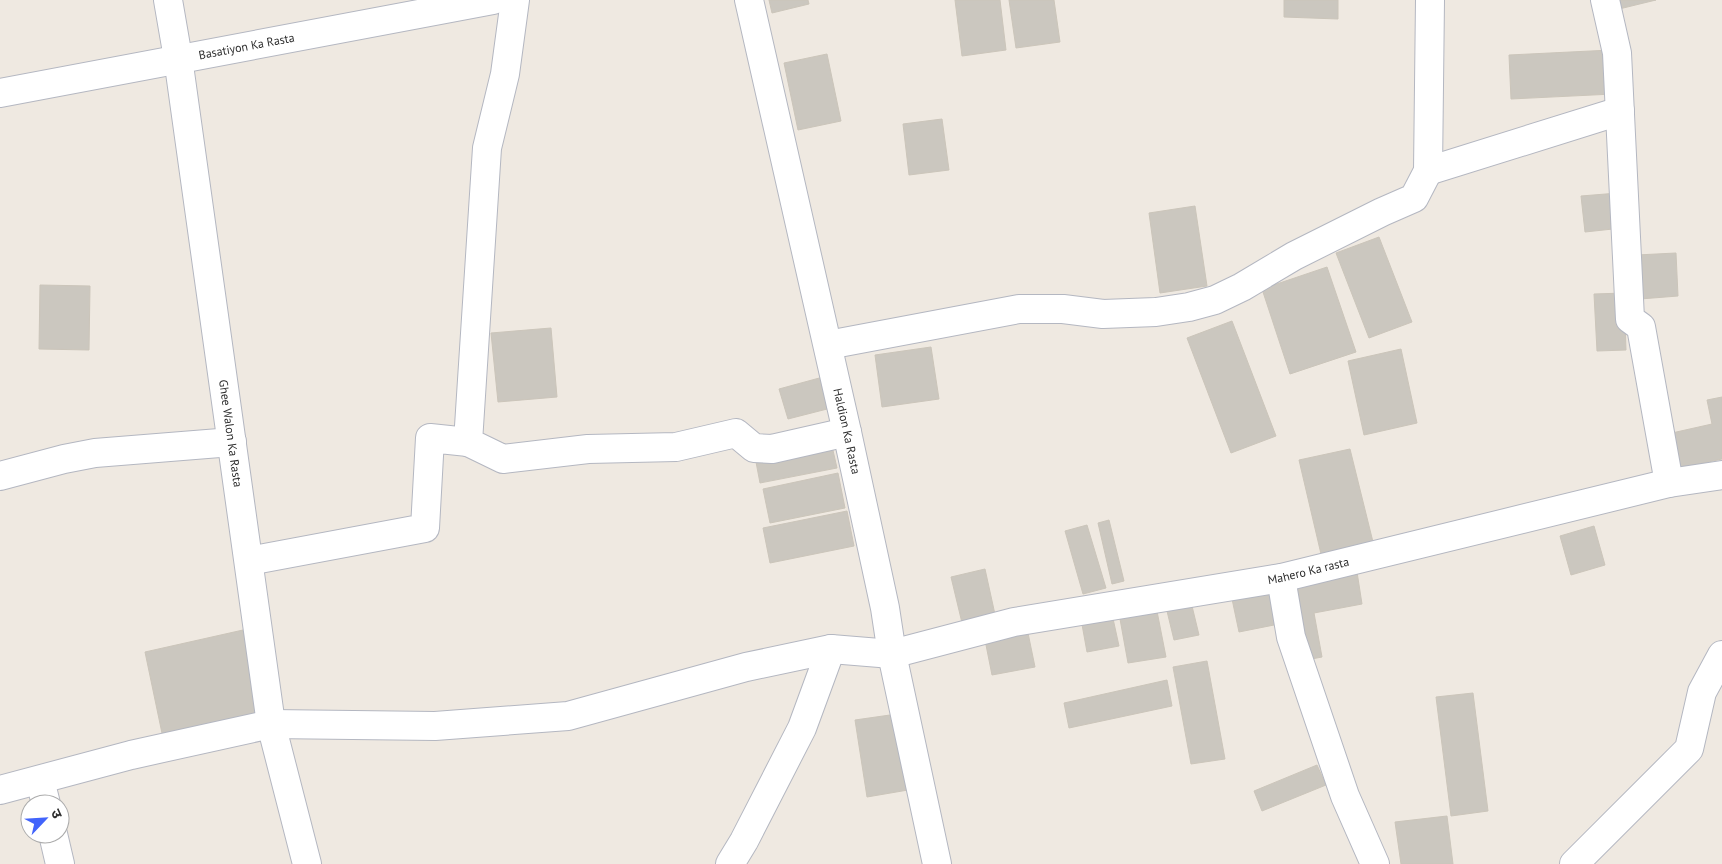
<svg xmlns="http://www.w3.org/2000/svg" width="1722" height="864" font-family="'PT Sans','Noto Sans Devanagari',sans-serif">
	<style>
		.building { fill: #cbc7bf; stroke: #cbc5ba }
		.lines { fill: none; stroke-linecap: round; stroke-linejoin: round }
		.minor-casing { stroke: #b4b7c1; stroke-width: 30 }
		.minor { stroke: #fff; stroke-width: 28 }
		.labels { text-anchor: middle; stroke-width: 5; stroke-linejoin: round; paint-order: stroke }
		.street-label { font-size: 12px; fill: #2e2e2e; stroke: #fff }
	</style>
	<rect width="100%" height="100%" fill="#efe9e1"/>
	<path class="building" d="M769,0H808L809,4L772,13Z
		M955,0H1000L1006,50L962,56Z
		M1009,0H1054L1060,42L1016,48Z
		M1284,0H1338V19L1284,17Z
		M1612,0H1656L1615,10Z
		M1611,50L1613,94L1511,99L1509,55Z
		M827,54L841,121L798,130L784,63Z
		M942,119L949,170L909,175L903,124Z
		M1618,193L1622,228L1585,232L1581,196Z
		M1195,206L1207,286L1160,293L1149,213Z
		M1379,237L1412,322L1369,338L1336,253Z
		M1676,253L1678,296L1640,299L1637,255Z
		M1327,267L1356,352L1290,374L1262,289Z
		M40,285L90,286L89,350L39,349Z
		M1624,293L1626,350L1597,351L1594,294Z
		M1232,321L1276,436L1231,453L1187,338Z
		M551,328L557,397L498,402L491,333Z
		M931,347L939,399L882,407L875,355Z
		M1401,349L1417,423L1364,435L1348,361Z
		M823,377L831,408L788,419L779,389Z
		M1722,397V459L1671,470L1663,435L1712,424L1707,400Z
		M832,446L837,468L760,483L756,462Z
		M1350,449L1373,542L1321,554L1299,460Z
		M838,473L845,508L770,523L763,489Z
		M847,511L854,546L770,563L763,528Z
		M1109,520L1124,581L1112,584L1098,523Z
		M1087,525L1106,588L1083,594L1065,531Z
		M1594,526L1605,565L1571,575L1560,536Z
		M985,569L996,619L963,627L951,577Z
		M1357,572L1362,604L1314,613L1322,657L1301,661L1288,584Z
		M1277,591L1284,623L1239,632L1232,599Z
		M1155,601L1166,657L1128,663L1118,608Z
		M1192,606L1199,635L1174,640L1167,611Z
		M1112,614L1119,646L1087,652L1081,619Z
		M243,630L262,716L163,738L145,652Z
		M1028,633L1035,667L992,675L985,640Z
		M1207,661L1225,759L1191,764L1173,667Z
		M1167,680L1172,706L1069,728L1064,703Z
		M1473,693L1488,811L1451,816L1436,697Z
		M897,714L908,790L867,797L855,720Z
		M1317,765L1326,785L1262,811L1254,791Z
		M1447,816L1453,864H1401L1395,822Z"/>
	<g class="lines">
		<defs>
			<g id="minor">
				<path id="s1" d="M168,0L178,58L271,724L307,864"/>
				<path d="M515,0L505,74L487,148L468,442L503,459L588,449L676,447L736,433L754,448L772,449L847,432"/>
				<path id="s2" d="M749,0L847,432L885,608L892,654L937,864"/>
				<path d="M1605,0L1617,53L1630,319L1641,327L1669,483"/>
				<path id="s3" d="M0,93L493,0"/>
				<path d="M1428,171L1620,111"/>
				<path d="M828,345L1019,309H1063L1103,314L1156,312L1189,307L1215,300L1242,287L1294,256L1382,212L1414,198L1428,171L1430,0"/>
				<path d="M0,476L64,459L95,453L232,442"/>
				<path d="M249,561L425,528L430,438L468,442"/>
				<path d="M1281,578L1291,637L1345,796L1375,864"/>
				<path d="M40,780L46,804"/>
				<path id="s4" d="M0,790L131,755L271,724L435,726L568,716L746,667L831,649L892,654L1014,622L1281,578L1669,483L1722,475"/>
				<path d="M53,834L60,864"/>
				<path d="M730,864L744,841L802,728L831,649"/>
				<path d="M1574,864L1689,749L1702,692L1722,655"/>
			</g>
		</defs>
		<use href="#minor" class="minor-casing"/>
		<use href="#minor" class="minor"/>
	</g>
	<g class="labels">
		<g class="street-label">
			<text dy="4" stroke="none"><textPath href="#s3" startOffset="251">Basatiyon Ka Rasta</textPath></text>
			<text dy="4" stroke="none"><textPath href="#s2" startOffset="442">Haldion Ka Rasta</textPath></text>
			<text dy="4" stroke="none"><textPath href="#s1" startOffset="438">Ghee Walon Ka Rasta</textPath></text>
			<text dy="4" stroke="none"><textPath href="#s4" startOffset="1334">Mahero Ka rasta</textPath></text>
		</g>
	</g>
	<g transform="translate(45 819) rotate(65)"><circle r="24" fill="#ffffff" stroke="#ababab"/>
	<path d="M0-4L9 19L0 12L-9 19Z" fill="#4264fb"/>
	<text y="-8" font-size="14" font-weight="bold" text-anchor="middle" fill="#2e2e2e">उ</text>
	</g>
</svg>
